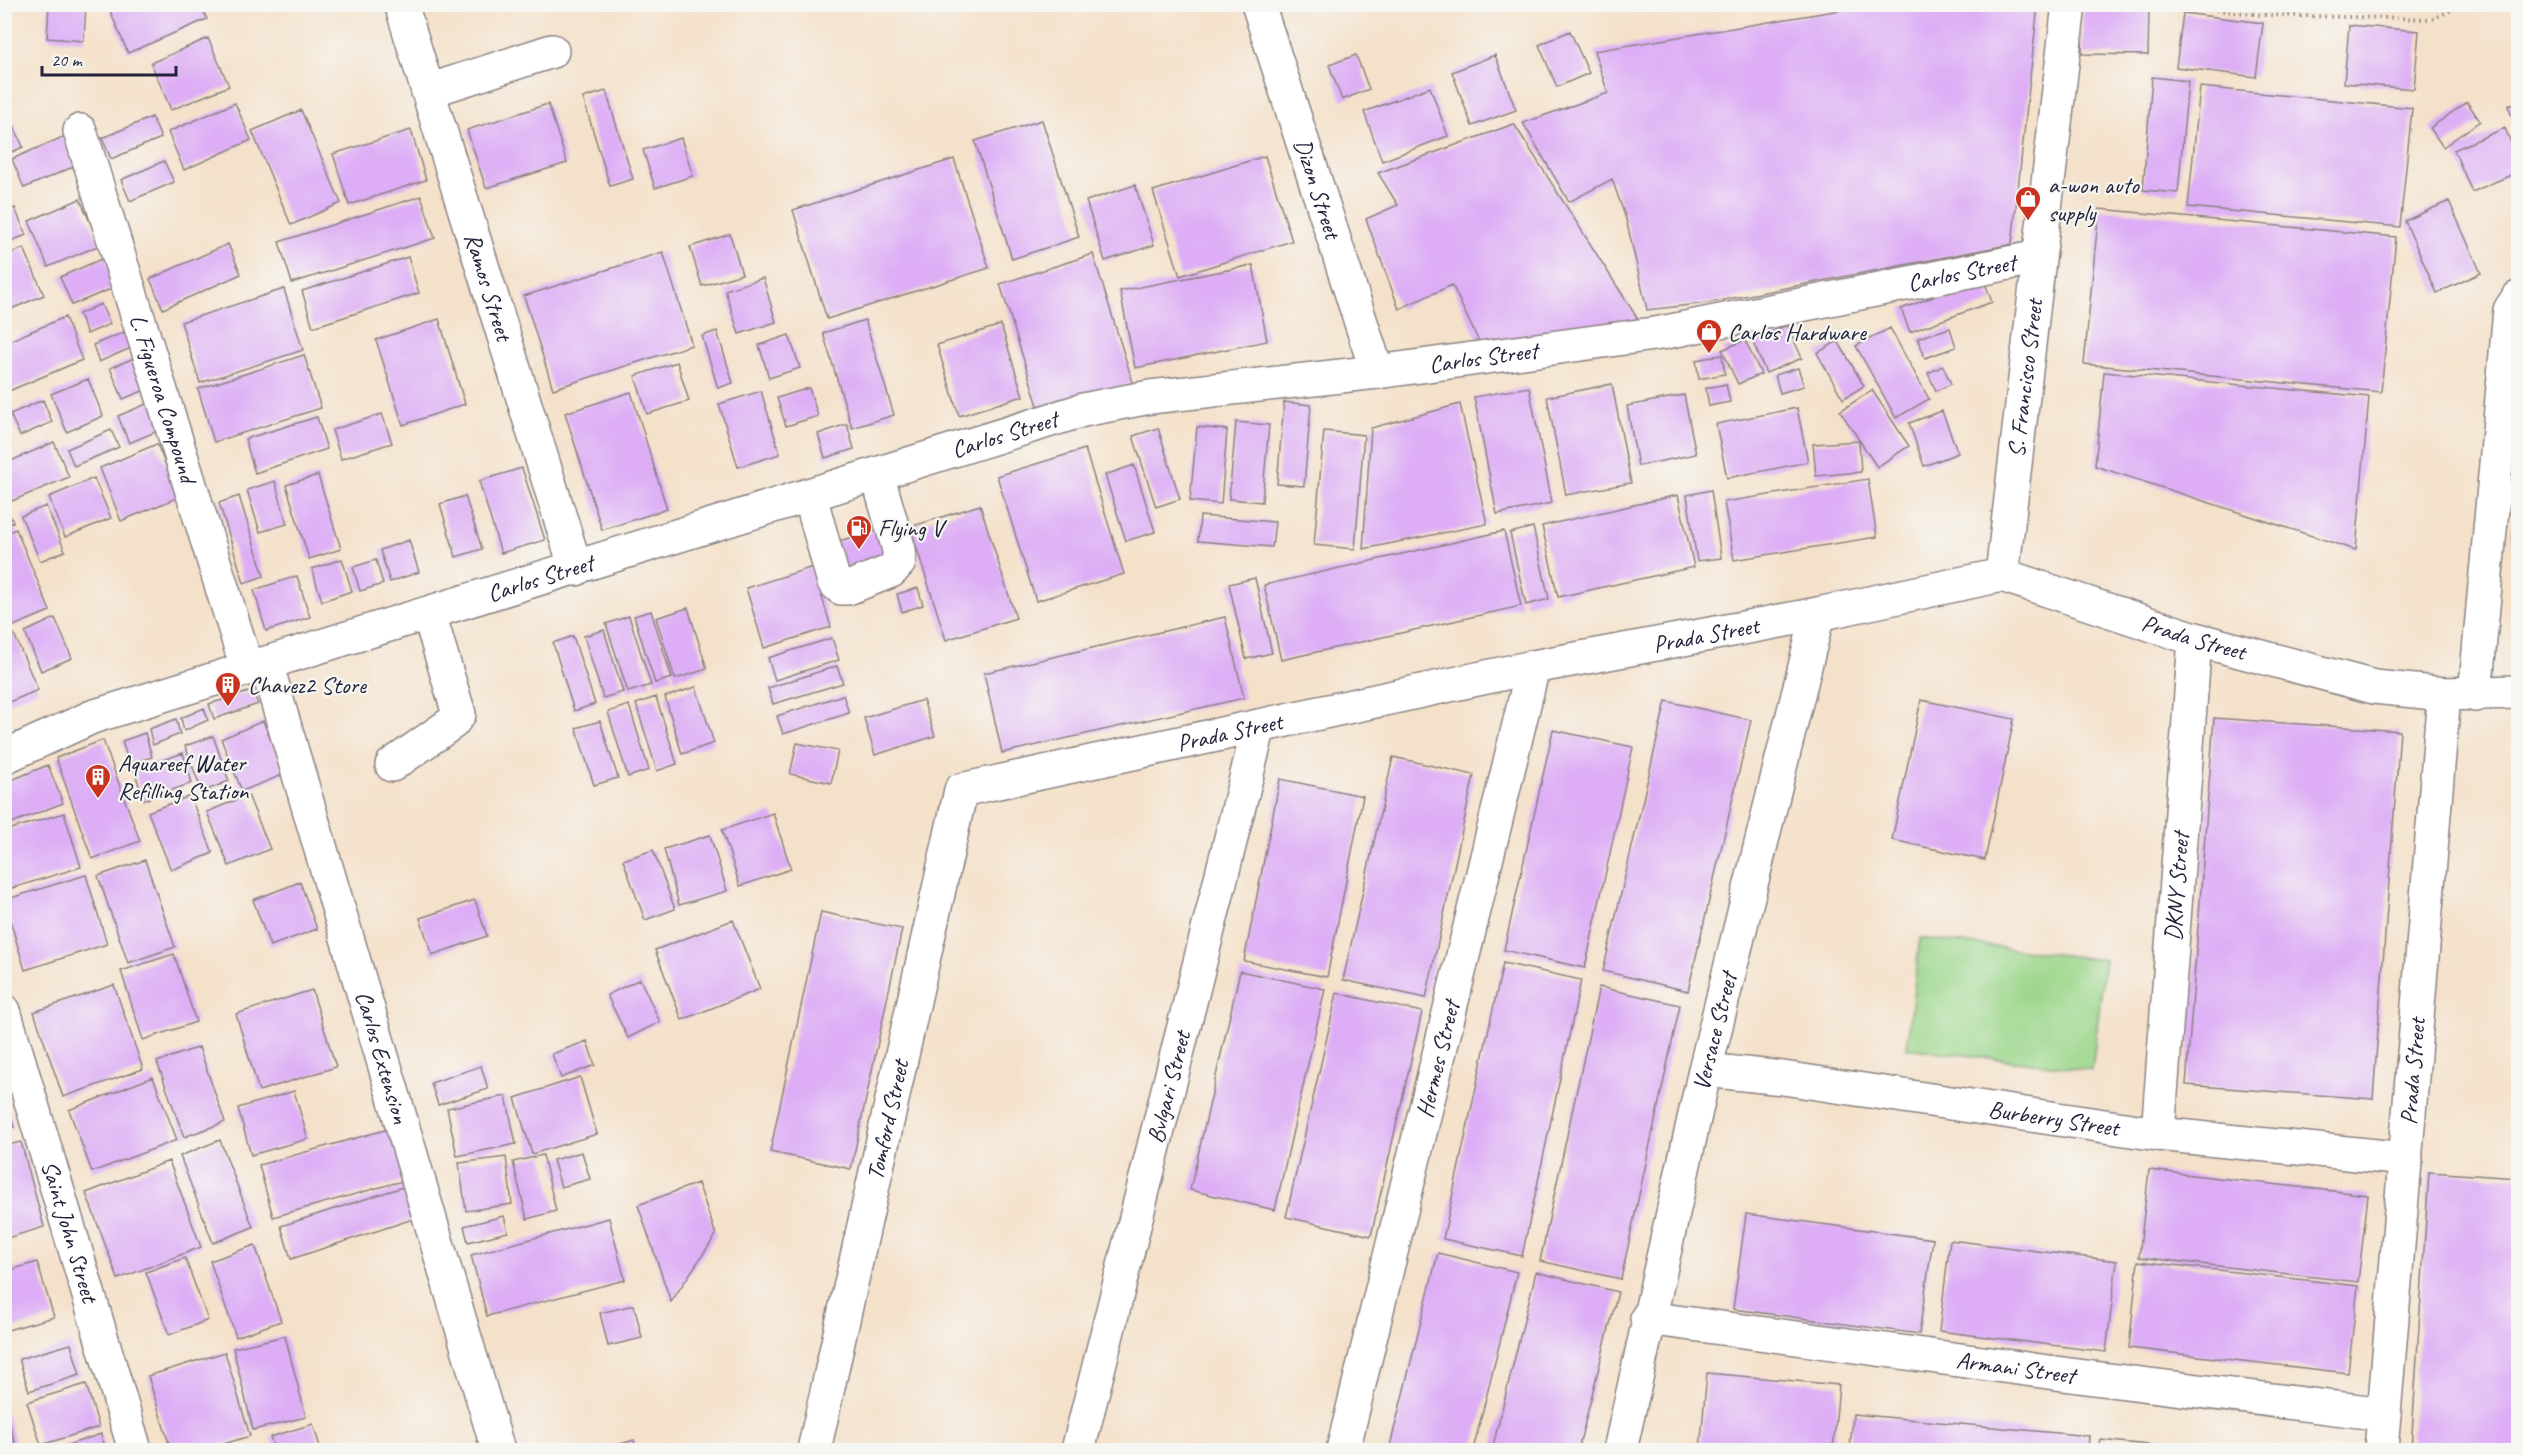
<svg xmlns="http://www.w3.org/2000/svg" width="2523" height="1455" font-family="Caveat,sans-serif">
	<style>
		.green { fill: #9bd68a; stroke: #5e7c62; stroke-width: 1.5 }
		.building { fill: #ddaef5 }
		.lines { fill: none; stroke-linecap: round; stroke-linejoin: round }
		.minor-casing { stroke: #8b8282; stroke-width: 36 }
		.path { stroke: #8b8282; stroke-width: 4; stroke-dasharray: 1.5 4.5; stroke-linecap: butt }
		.minor { stroke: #fff; stroke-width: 33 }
		.labels { text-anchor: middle; stroke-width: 4.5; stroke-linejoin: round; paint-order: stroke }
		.poi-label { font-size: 24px; fill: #22223b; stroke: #f6f6f2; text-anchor: start }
		.street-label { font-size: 24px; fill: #22223b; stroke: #f6f6f2 }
	</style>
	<rect width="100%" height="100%" fill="#f6f6f2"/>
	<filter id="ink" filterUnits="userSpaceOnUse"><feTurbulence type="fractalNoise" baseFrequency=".0167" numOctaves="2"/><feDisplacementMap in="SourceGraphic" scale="12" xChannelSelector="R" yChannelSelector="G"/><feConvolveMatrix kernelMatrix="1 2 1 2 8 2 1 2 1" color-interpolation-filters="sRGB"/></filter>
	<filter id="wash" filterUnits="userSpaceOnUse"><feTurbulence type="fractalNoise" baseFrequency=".008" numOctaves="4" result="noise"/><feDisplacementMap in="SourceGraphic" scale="24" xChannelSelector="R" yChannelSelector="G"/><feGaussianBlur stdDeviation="1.35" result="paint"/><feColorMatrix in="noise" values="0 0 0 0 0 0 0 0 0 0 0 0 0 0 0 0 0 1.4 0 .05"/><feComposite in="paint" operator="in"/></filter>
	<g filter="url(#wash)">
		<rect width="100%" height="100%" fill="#f4e1ca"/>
		<path class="green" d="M1920,938L2105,960L2092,1070L1907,1048Z"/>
		<g id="blocks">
			<path class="building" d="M49,4H86L84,41L47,38Z
				M217,4H235V5L219,10Z
				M1877,4H2038L2012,244L1708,303L1647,310L1626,219L1612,179L1569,202L1523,123L1608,93L1594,51Z
				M124,5H201L207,19L128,53L110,11Z
				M2083,8L2149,9L2148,55L2082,54Z
				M2183,13L2263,23L2256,77L2176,67Z
				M2349,25L2419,31L2414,89L2344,83Z
				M1570,31L1589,73L1557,87L1539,45Z
				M208,38L229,86L171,110L151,63Z
				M1356,55L1369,89L1342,100L1329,65Z
				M1495,55L1516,110L1472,126L1452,72Z
				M2152,77L2188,81L2178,193L2143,190Z
				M1430,87L1448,136L1382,161L1364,112Z
				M2200,87L2412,108L2400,227L2188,207Z
				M606,91L633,179L610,186L583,98Z
				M2467,102L2480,121L2443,147L2430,128Z
				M2518,102V132L2508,106Z
				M235,103L251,140L184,170L168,132Z
				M5,104L23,147L5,155Z
				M548,104L567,163L486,188L467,130Z
				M301,110L341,203L291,225L252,131Z
				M152,117L161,138L111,159L102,138Z
				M1042,120L1079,237L1012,259L975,141Z
				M1514,124L1641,324L1480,344L1452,285L1399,309L1366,219L1398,205L1378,173Z
				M2505,128L2518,160V172L2472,192L2454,150Z
				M411,130L426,180L349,205L333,154Z
				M70,134L82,163L24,188L12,159Z
				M681,138L693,176L655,188L643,150Z
				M1265,156L1292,241L1180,276L1153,191Z
				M954,159L989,268L827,319L793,210Z
				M164,161L174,182L130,201L121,180Z
				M1135,185L1154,245L1105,261L1086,201Z
				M421,196L435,238L292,283L279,242Z
				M80,199L100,245L48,267L29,221Z
				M2449,201L2481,273L2437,293L2405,221Z
				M15,208L26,235L4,244V212Z
				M2099,209L2396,237L2381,392L2084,364Z
				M730,234L742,274L702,286L690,247Z
				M228,244L241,274L163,309L150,279Z
				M24,248L44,295L4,312V256Z
				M663,252L692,345L553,389L524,296Z
				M1093,254L1133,383L1040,412L1000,284Z
				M106,257L118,286L72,305L60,277Z
				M408,257L419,293L313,327L302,291Z
				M1253,265L1267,341L1135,368L1120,291Z
				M763,278L776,322L739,334L725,290Z
				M1983,278L1992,302L1910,332L1901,309Z
				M284,289L303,350L200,383L181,322Z
				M101,304L110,324L87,334L79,314Z
				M65,317L82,360L4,393V343Z
				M439,319L465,404L403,425L376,340Z
				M865,320L894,415L852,428L823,333Z
				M1001,325L1023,396L959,416L937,345Z
				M1787,325L1802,358L1766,373L1752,340Z
				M1890,328L1929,399L1896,418L1856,346Z
				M1950,328L1956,347L1925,358L1918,338Z
				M127,331L133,347L99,362L93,345Z
				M717,331L733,383L718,388L702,336Z
				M789,335L800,368L769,378L759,345Z
				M1745,340L1761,374L1738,384L1722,350Z
				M1838,341L1864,386L1843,399L1817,353Z
				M144,354L157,385L123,399L110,368Z
				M304,355L321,408L214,442L198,389Z
				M1722,355L1725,374L1699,379L1696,360Z
				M677,362L689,401L647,414L635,376Z
				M1943,366L1951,384L1936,391L1928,373Z
				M1798,368L1804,386L1780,393L1775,375Z
				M2104,372L2369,397L2356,550L2095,466Z
				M88,379L103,416L67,432L51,394Z
				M1612,384L1631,483L1566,495L1547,397Z
				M1726,384L1730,402L1709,406L1706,388Z
				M1529,387L1552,503L1497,514L1474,397Z
				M809,388L818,416L786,426L777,398Z
				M1872,390L1909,446L1877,467L1840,411Z
				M761,391L780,454L738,467L719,404Z
				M631,392L667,509L602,530L565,413Z
				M1684,395L1696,454L1638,466L1627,406Z
				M43,400L52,422L20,436L10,414Z
				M156,400L167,427L129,443L118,416Z
				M1284,402L1311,405L1304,486L1277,484Z
				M1460,404L1487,524L1363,549L1371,428Z
				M1797,408L1808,462L1727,478L1716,424Z
				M1942,411L1958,453L1924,466L1909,423Z
				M382,414L392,443L341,459L332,430Z
				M317,417L327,449L255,473L245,439Z
				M1236,422L1269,425L1262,502L1229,499Z
				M847,424L854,449L825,458L818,434Z
				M1197,427L1227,430L1221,504L1190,501Z
				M1158,428L1180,499L1156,507L1133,436Z
				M111,430L119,447L74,466L67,449Z
				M1324,431L1364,435L1355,549L1314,545Z
				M4,433L12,449L4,452Z
				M1859,441L1861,472L1816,476L1813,444Z
				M54,442L69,477L12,501L4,484V464Z
				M157,444L179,497L121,521L100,468Z
				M1085,449L1124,574L1036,601L997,476Z
				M1134,465L1155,532L1126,541L1105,475Z
				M522,468L545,540L501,553L479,481Z
				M318,475L341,549L309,559L286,485Z
				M94,478L111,518L65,537L49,497Z
				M1868,479L1877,537L1734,560L1724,502Z
				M2517,479H2518V544L2512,543Z
				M275,481L287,524L260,532L247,490Z
				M1711,490L1721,558L1697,561L1687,495Z
				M1678,495L1694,567L1558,597L1542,526Z
				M239,496L264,576L244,583L219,503Z
				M465,496L482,549L456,557L440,504Z
				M4,502L13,522L4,526Z
				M980,505L1016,618L946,640L910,527Z
				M46,506L65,551L40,561L21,516Z
				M1200,516L1275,522L1272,547L1198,541Z
				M1533,527L1549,599L1526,605L1510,533Z
				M16,529L50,611L4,630V534Z
				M881,529L889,558L836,573L828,544Z
				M1504,531L1521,606L1281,660L1264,585Z
				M409,540L419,572L390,582L380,550Z
				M342,559L352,591L322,601L312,569Z
				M376,560L383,584L360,591L353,567Z
				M813,567L831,627L764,648L746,588Z
				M297,576L310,617L266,631L254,590Z
				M1255,578L1272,653L1246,659L1229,584Z
				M918,588L923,605L902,612L897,594Z
				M688,608L707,669L675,679L656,618Z
				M651,611L672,678L655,683L634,616Z
				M629,616L651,685L628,692L606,624Z
				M1225,617L1244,698L1002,753L984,673Z
				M55,618L72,658L41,671L25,632Z
				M604,630L623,692L603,698L584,636Z
				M14,634L38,690L7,703L4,697V638Z
				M573,636L595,704L574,711L553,643Z
				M832,638L839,660L775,680L768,658Z
				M837,666L843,683L773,704L768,688Z
				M696,687L714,743L682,754L665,697Z
				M252,691L258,704L214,719L209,704Z
				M843,695L849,713L783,734L777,716Z
				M656,697L677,764L657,771L636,704Z
				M923,700L935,736L875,755L864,718Z
				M1921,700L2014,719L1985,860L1892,840Z
				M1666,701L1751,720L1688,991L1603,971Z
				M629,705L649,770L628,777L608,712Z
				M204,708L208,720L184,731L181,718Z
				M2214,718L2400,731L2373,1099L2186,1085Z
				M176,719L180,734L153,745L149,729Z
				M263,721L285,774L242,791L221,739Z
				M600,721L618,778L594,785L576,728Z
				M1553,730L1633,747L1585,968L1504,950Z
				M145,733L152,757L129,764L122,741Z
				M213,736L229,781L202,792L185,746Z
				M103,740L140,841L92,859L56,758Z
				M797,743L838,751L831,783L790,774Z
				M183,753L192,783L144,800L134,770Z
				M1393,757L1474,775L1426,998L1343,980Z
				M48,765L63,803L4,826V783Z
				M1280,779L1363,796L1327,977L1244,961Z
				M248,795L270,849L229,866L207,812Z
				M190,796L213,853L171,870L148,812Z
				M64,813L81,867L6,890L4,831Z
				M773,813L791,869L740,886L722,830Z
				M710,835L727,891L679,905L664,849Z
				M653,850L675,909L645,920L623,860Z
				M145,860L175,947L128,963L98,876Z
				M86,875L107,944L25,970L4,900Z
				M300,882L317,929L270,946L253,900Z
				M475,900L487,936L432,955L420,918Z
				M821,912L902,929L851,1169L770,1152Z
				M733,920L760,989L682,1020L655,950Z
				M174,954L196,1022L143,1040L121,971Z
				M1503,963L1581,980L1522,1256L1443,1239Z
				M1240,971L1325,989L1275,1210L1190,1190Z
				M640,979L660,1022L628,1038L607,995Z
				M114,985L143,1069L63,1097L34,1012Z
				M1599,987L1680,1005L1621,1279L1540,1261Z
				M312,990L336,1067L259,1091L236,1014Z
				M1337,993L1422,1012L1371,1236L1286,1217Z
				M587,1041L595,1065L561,1078L552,1054Z
				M199,1047L225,1122L184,1137L157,1062Z
				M481,1066L488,1089L438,1105L431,1083Z
				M153,1077L177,1140L92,1172L69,1110Z
				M580,1077L597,1134L532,1154L515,1098Z
				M294,1091L308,1139L251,1155L238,1108Z
				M4,1096L14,1127L4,1130Z
				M506,1096L516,1144L457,1156L447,1108Z
				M392,1128L406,1180L273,1217L259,1165Z
				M220,1140L253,1227L213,1243L180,1156Z
				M21,1142L44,1227L4,1239V1146Z
				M582,1152L590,1179L561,1187L553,1160Z
				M543,1155L556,1211L527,1219L513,1162Z
				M506,1157L512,1204L466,1211L459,1163Z
				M169,1161L201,1247L118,1279L86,1193Z
				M2149,1170L2368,1195L2358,1282L2139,1257Z
				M2429,1172L2518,1178V1450H2411Z
				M698,1183L716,1235L671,1302L638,1205Z
				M403,1187L413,1219L291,1259L281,1226Z
				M1746,1214L1933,1239L1919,1334L1733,1309Z
				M504,1216L508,1232L468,1242L464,1226Z
				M609,1218L625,1280L487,1316L471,1255Z
				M1950,1240L2117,1261L2106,1352L1939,1331Z
				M255,1245L281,1321L236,1337L210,1261Z
				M1438,1253L1517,1272L1497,1354L1473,1450H1389Z
				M185,1258L208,1320L169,1335L146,1272Z
				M2138,1261L2358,1286L2348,1373L2129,1348Z
				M37,1262L54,1317L4,1331V1272Z
				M1536,1272L1618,1292L1578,1450H1492Z
				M634,1305L642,1338L608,1346L600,1313Z
				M285,1336L306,1417L253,1430L233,1348Z
				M71,1344L80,1375L29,1391L19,1359Z
				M225,1352L250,1436L203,1450H171L148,1376Z
				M1707,1373L1839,1385L1833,1450H1700Z
				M86,1384L99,1427L41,1445L27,1402Z
				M4,1407L15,1442L4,1445Z
				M1853,1414L2089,1436L2088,1450H1850Z
				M313,1424L321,1450H275L270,1437Z
				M101,1434L106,1450H53Z
				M634,1440L637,1450H601Z
				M2101,1440L2186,1449V1450H2099Z"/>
		</g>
	</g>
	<g filter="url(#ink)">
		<use href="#blocks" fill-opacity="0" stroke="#8b8282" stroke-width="1.5"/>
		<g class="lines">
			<defs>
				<g id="minor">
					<path id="s1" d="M401,4L576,569"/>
					<path id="s2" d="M1258,4L1377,372"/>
					<path d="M428,91L552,51"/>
					<path id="s3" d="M80,131L247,668"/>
					<path d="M810,496L834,582L841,588H848L891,571L899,562V550L877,474"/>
					<path id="s4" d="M2002,575L2069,4"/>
					<path id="s5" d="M266,663L498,1450"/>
					<path d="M2475,695L2510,310L2518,298"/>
					<path id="s6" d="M4,757L92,717L1083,410L1150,397L1377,372L1661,333L2039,257"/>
					<path d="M392,765L452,723L459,714L429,614"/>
					<path id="s7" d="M4,1011L135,1450"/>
					<path id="s8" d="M1705,1070L1783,1078L2158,1134L2406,1159"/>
					<path id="s9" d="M2158,1134L2195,639"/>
					<path id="s10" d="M1647,1318L2093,1378L2384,1414"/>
					<path id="s11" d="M814,1450L961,790L1533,667L1818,614L2002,575L2195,639L2374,687L2444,694L2518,692"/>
					<path id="s12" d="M1078,1450L1259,726"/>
					<path id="s13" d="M1343,1450L1533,667"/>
					<path id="s14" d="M1620,1450L1705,1070L1818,614"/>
					<path id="s15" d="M2381,1450L2444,694"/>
				</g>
			</defs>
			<use href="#minor" class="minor-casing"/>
			<path class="path" d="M2157,4L2263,15L2432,19L2465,4"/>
			<use href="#minor" class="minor"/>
		</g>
	</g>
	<defs>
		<symbol id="shop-pin" viewBox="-11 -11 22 30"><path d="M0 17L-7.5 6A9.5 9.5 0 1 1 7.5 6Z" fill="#c8321e" stroke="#f6f6f2"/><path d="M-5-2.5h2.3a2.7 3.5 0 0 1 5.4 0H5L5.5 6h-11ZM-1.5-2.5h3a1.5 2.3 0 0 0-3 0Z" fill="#fff"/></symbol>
		<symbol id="fuel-pin" viewBox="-11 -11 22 30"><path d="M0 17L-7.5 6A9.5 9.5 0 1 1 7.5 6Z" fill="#c8321e" stroke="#f6f6f2"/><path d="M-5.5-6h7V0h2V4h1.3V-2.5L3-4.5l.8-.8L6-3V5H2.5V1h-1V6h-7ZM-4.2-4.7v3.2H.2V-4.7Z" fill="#fff"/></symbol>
		<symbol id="building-pin" viewBox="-11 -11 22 30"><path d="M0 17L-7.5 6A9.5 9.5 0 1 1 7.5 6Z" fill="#c8321e" stroke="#f6f6f2"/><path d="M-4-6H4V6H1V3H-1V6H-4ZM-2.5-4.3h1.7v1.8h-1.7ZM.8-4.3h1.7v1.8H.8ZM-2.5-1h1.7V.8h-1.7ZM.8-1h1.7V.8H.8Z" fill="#fff"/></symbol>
	</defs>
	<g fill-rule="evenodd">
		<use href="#shop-pin" x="2013" y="184" width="30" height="40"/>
		<use href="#shop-pin" x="1694" y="317" width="30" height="40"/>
		<use href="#fuel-pin" x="844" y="513" width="30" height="40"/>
		<use href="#building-pin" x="213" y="670" width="30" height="40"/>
		<use href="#building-pin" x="83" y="762" width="30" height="40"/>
	</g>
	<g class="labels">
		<g class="poi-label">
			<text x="2048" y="193">a-won auto<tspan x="2048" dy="28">supply</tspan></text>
			<text x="1728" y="340">Carlos Hardware</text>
			<text x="878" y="536">Flying V</text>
			<text x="248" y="693">Chavez2 Store</text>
			<text x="118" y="771">Aquareef Water<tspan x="118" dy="28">Refilling Station</tspan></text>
		</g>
		<g class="street-label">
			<text dy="8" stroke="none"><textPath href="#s2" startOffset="194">Dizon Street</textPath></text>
			<text dy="8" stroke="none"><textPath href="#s6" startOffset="2024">Carlos Street</textPath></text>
			<text dy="8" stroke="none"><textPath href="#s1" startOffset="296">Ramos Street</textPath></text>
			<text dy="8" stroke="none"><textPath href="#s6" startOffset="1538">Carlos Street</textPath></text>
			<text dy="8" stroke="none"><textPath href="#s4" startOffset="198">S. Francisco Street</textPath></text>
			<text dy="8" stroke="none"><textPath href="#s3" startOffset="280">L. Figueroa Compound</textPath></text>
			<text dy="8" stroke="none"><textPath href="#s6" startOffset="1052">Carlos Street</textPath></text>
			<text dy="8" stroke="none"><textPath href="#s6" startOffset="566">Carlos Street</textPath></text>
			<text dy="8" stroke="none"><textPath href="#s11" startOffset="1437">Prada Street</textPath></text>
			<text dy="8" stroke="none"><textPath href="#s11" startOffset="1941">Prada Street</textPath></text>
			<text dy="8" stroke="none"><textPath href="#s11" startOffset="951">Prada Street</textPath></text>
			<text dy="8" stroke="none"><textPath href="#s9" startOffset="248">DKNY Street</textPath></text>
			<text dy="8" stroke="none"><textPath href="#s14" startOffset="429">Versace Street</textPath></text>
			<text dy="8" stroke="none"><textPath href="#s5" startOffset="411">Carlos Extension</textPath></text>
			<text dy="8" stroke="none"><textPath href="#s13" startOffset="402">Hermes Street</textPath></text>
			<text dy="8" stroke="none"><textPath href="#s15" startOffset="380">Prada Street</textPath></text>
			<text dy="8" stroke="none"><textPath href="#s12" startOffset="374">Bvlgari Street</textPath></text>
			<text dy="8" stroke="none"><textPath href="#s8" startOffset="352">Burberry Street</textPath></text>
			<text dy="8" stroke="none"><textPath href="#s11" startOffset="338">Tomford Street</textPath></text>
			<text dy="8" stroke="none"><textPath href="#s7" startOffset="230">Saint John Street</textPath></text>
			<text dy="8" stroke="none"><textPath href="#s10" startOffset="372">Armani Street</textPath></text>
		</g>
	</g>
	<rect width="2523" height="1455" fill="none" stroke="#f6f6f2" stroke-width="24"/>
	<path d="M42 66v9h134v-9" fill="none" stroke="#22223b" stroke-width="3"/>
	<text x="51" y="66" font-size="18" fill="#22223b" stroke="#f6f6f2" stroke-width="4.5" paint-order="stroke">20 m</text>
</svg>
